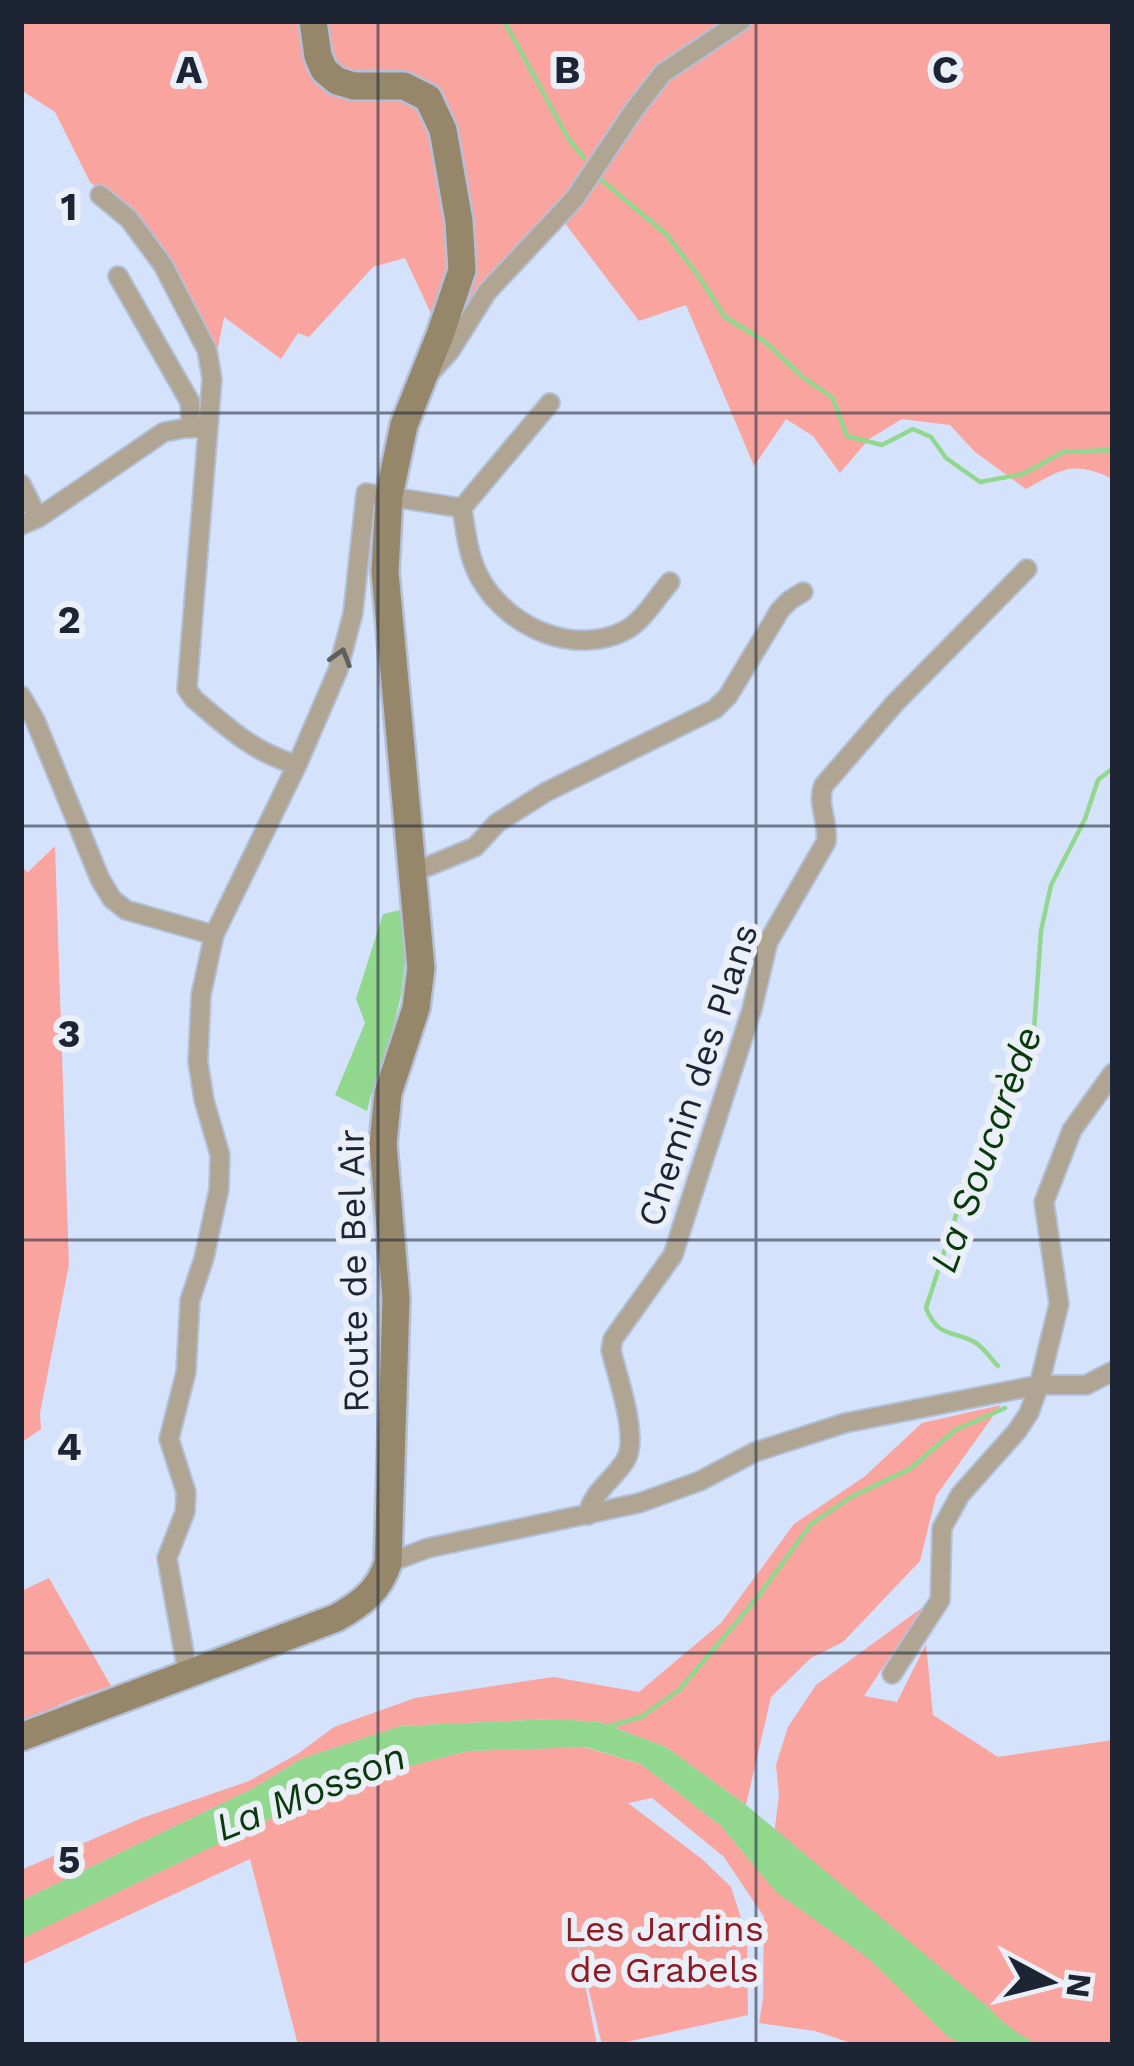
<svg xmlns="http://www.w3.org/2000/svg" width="1134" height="2066" font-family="'Work Sans',sans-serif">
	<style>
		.green { fill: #faa49f }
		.water { fill: #92d78e }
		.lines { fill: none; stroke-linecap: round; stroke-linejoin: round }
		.stream { stroke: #92d78e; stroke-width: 4.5 }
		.street-casing { stroke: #b3c0d8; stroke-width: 22 }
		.secondary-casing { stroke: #b3c0d8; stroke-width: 32 }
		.street { stroke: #afa592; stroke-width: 18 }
		.secondary { stroke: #96876b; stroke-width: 27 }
		.oneway { stroke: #5f5f5f }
		.grid { fill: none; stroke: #1d2535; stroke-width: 3; stroke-opacity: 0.55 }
		.labels { text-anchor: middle; stroke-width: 12; stroke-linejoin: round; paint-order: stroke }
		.street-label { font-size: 36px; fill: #1d2535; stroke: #eaeff8 }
		.park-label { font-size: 36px; fill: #8f1a23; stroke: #eaeff8 }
		.water-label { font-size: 39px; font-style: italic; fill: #093a0a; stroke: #eaeff8 }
		.grid-label { font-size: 39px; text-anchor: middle; font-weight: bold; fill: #1d2535; stroke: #eaeff8; stroke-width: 12; stroke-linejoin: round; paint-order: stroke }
	</style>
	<rect width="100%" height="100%" fill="#d4e2fc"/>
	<path class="green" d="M21,21H1113V479C1072,460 1063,469 1026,489L975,452L950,425L902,419L869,439L840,473L813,436L786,419L754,466L686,305L639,321L564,222L507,281L464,348L434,320L405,258L373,267L309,337L298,333L281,359L224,317L216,358L132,216L90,182L55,112L21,90Z
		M55,846L69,1265L40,1413L41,1429L21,1443V867L28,872Z
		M1001,1405L936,1496L920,1561L843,1642L811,1658L771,1697L746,1805L666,1747L599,1722L553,1719L401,1726L301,1759L254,1788L21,1901V1870L142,1818L249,1781L299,1753L334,1727L415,1698L553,1677L639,1692L721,1623L794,1524L864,1477L922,1423Z
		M49,1578L111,1686L73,1699L21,1722V1591Z
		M923,1607L864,1696L897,1702L926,1644L933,1715L998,1757L1113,1740V2045H857L815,2031L759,2023L763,1999L764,1917L724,1857L652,1798L628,1803L702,1859L731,1887L747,1937L748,2015L613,2045H602L574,1928L597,2045H298L250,1859L21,1965V1939L26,1936L344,1783L468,1751L584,1747L641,1764L721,1826L768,1882L779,1795L776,1765L788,1727L816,1685Z"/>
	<path class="water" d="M400,910L407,946L401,995L383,1072L371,1095L367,1111L335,1095L365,1023L356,999L383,914Z
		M553,1719L599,1722L666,1747L746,1805L988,2007C1004,2024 1021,2038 1043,2045H965L948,2037L868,1958L776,1892L721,1826L641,1764L586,1747L468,1751L344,1783L21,1939V1901L254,1788L301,1759L401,1726Z"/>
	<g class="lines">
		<path class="stream" d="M504,21L568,138L584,158
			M599,178L666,234L698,275L725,317L764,341L804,378L832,397L847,436L882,445L913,429L931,437L946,458L980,482L1023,474L1063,452L1113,450
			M1113,365V377
			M998,1366C992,1360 984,1348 976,1343C955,1330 938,1339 926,1308L962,1197L990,1132L1020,1076L1034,1030L1041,931L1051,885L1085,819L1098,780L1113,768
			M607,1727L641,1717L679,1690L757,1598L811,1524L851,1497L910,1469L955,1430L1005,1408"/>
		<defs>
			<path id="street" d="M100,195L129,219L163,265L207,350L212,379L187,689L194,699C228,728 253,752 297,765
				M118,276L190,402L191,427
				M430,373L450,351L487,292L575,198L634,110L663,73L741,21
				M21,484L38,518
				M462,508L550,403
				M21,525L38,518L164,432L191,427L207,430
				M21,696L35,720L100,879L112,899L126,910L214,935
				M414,872L475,847L497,823L546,792L715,709L728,696L780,610L790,600L803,592
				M588,1515C591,1493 613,1480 625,1461C640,1439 617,1376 611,1350L613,1339L673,1255L752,1009L768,942L826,842C829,822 816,803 824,785L895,703L1027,569
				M388,1563L428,1548L639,1503L700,1481L755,1452L845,1423L1039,1385L1059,1304L1044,1202L1072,1130L1113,1073
				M892,1674L940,1600L942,1528L960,1495L1017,1431L1029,1413L1039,1385H1086L1113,1371
				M188,1675L167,1558L185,1512L186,1492L169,1439L186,1372L190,1300L204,1258L219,1189L220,1155L204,1100L198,1062L201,995L214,935L297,765L338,670L353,613L366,493L462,508C466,532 468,558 481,580C509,628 575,657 626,630C643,621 657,597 670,582"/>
			<path id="secondary" d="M21,1737L336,1618C361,1604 379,1591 388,1563L396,1298L383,1144L388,1093L416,1008L421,968L385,572L389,496L404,425L440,335L462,270L459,221L443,130L428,98L404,86H354L337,81L324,70L318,56L313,21"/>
		</defs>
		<use href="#street" class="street-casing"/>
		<use href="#secondary" class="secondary-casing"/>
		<use href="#street" class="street"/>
		<use href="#secondary" class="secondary"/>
	</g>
	<defs><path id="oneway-chevron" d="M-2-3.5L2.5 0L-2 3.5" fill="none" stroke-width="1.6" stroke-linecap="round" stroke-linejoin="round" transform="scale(3)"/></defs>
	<use class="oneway" href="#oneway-chevron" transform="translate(341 657) rotate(-73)"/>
	<path class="grid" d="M378,21V2045M756,21V2045M21,413H1113M21,826H1113M21,1240H1113M21,1653H1113"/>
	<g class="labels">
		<g class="street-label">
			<text transform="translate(697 1075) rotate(-72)" y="13">Chemin des Plans</text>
			<text transform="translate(353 1271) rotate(-91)" y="13">Route de Bel Air</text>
		</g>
		<g class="park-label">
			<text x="664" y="1941">Les Jardins<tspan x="664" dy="41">de Grabels</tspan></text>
		</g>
		<g class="water-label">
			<text transform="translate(985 1149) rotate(-70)" y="14">La Soucarède</text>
			<text transform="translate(310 1791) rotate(-22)" y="14">La Mosson</text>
		</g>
	</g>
	<g class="grid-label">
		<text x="189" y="83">A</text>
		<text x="567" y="83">B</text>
		<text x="945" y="83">C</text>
		<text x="69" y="220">1</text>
		<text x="69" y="633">2</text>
		<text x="69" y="1047">3</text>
		<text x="69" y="1460">4</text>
		<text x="69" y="1873">5</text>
	</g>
	<rect width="1134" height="2066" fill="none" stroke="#1d2535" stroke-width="48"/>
	<g transform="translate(1050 1982) rotate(97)" stroke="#eaeff8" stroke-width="9" paint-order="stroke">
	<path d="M0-9L21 45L0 30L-21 45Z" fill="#1d2535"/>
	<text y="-18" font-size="33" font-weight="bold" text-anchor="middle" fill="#1d2535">N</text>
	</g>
</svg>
